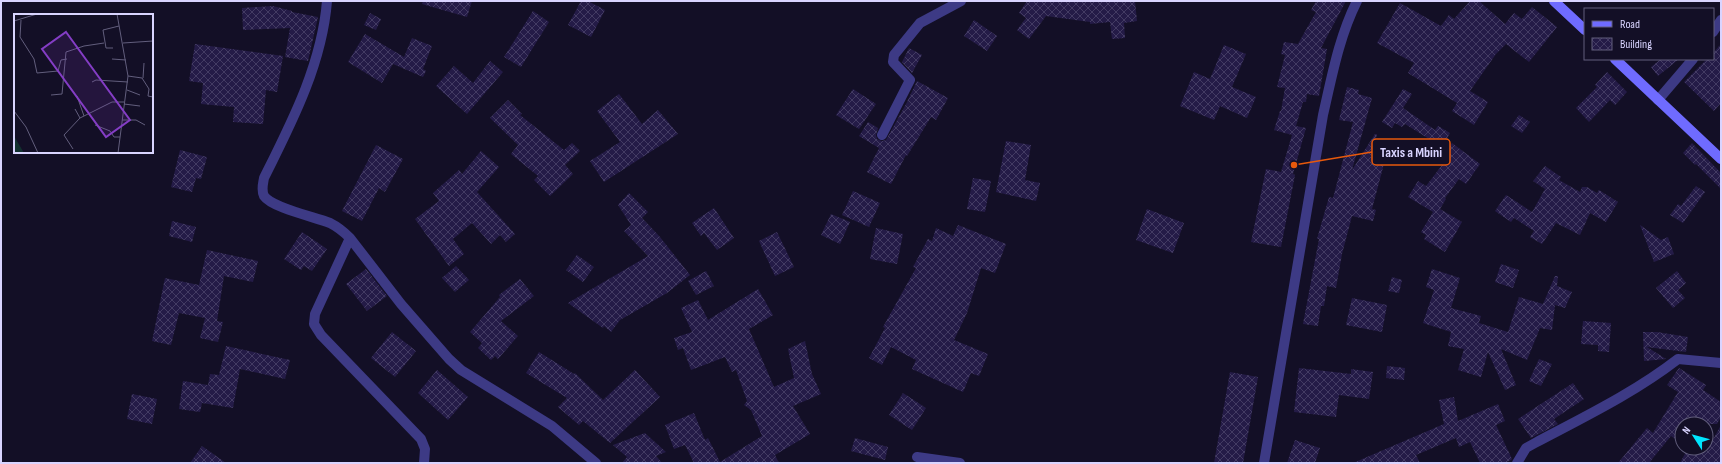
<svg xmlns="http://www.w3.org/2000/svg" width="1722" height="464" font-family="'Sofia Sans Condensed',sans-serif">
	<style>
		.building { fill: url(#building-cross-hatch) }
		.lines { fill: none; stroke-linecap: round; stroke-linejoin: round }
		.street { stroke: #3d3a85; stroke-width: 10 }
		.secondary { stroke: #6f6bff; stroke-width: 10 }
		.inset-road { fill: none; stroke: #625e7d; stroke-width: 1 }
		.view { fill: #843dc5; fill-opacity: 0.15; stroke: #843dc5; stroke-width: 2 }
		.inset-edge { fill: none; stroke: #d9d4ff; stroke-width: 2 }
		.leader { fill: none; stroke: #e8590c; stroke-width: 1.5 }
		.callout-dot { fill: #e8590c; stroke: #130f26; stroke-width: 1.5 }
		.callout { fill: #130f26; stroke: #e8590c; stroke-width: 1.5 }
		.callout-label { font-size: 14px; text-anchor: middle; font-weight: bold; fill: #d9d4ff }
	</style>
	<defs>
		<pattern id="building-cross-hatch" width="8" height="8" patternUnits="userSpaceOnUse"><rect width="8" height="8" fill="#241b47"/><path d="M0 0l8 8M0 8l8-8" fill="none" stroke="#433b63"/></pattern>
	</defs>
	<rect width="100%" height="100%" fill="#130f26"/>
	<path class="building" d="M423,1H472L467,17L422,4Z
		M581,1H588L605,10L591,37L568,25Z
		M1027,1H1135L1137,21L1124,23L1125,38L1112,39L1110,22L1090,24V22L1046,16L1029,39L1017,30L1026,18L1019,13Z
		M1316,1H1346L1321,48L1327,49L1319,96L1307,94L1306,102H1303L1296,126L1306,128L1293,174L1295,175L1281,247L1251,242L1266,169L1281,172L1292,135L1274,130L1280,111H1281L1285,88L1277,87L1285,55L1281,54L1284,42L1298,44L1316,12L1311,10Z
		M1470,1H1479L1505,24L1514,13L1522,19L1532,7L1557,27L1529,62L1506,44L1496,54L1470,91L1488,102L1474,125L1452,111L1457,103L1408,73L1414,63L1377,43L1400,3L1441,26L1449,15L1454,19Z
		M273,6L292,11V12L318,17L308,61L285,57L290,28L243,30L242,8Z
		M533,11L549,22L521,67L504,57Z
		M370,13L381,19L376,30L364,25Z
		M974,20L997,36L987,51L964,36Z
		M365,34L404,57L412,38L432,46L423,69L426,71L423,77L393,64L382,83L348,62Z
		M195,44L283,56L277,92L266,90L263,124L233,122L234,107L201,104L203,83L189,81Z
		M1721,44V103L1714,111L1684,82L1707,59H1713V53Z
		M1224,45L1246,54L1232,87L1256,97L1247,118L1220,106L1214,120L1180,106L1194,72L1210,79Z
		M909,48L922,55L912,73L902,62Z
		M1661,59H1679L1658,76L1651,67Z
		M490,61L503,72L467,114L436,86L454,66L473,83Z
		M1607,72L1627,92L1615,105L1610,100L1589,122L1576,108L1597,87L1595,85Z
		M917,81L948,98L936,120L931,117L907,156L906,155L891,184L867,172L879,148L859,136L868,122L878,128L876,135L877,139L882,141L886,140L906,104Z
		M1347,87L1359,90L1358,94L1372,98L1352,170L1375,134H1377L1371,157L1385,160L1372,209L1376,210L1373,221L1352,216L1342,254L1336,288L1327,286L1324,306H1321L1318,326L1303,324L1319,239H1317L1329,197L1333,198L1353,122L1339,120Z
		M853,89L876,104L859,129L836,115Z
		M1403,89L1412,94L1403,108L1435,130L1438,126L1450,133L1442,147L1405,124L1402,127L1395,123L1392,128L1382,122Z
		M619,94L642,124L658,110L678,134L604,182L590,161L620,142L597,111Z
		M508,100L522,114L520,115L564,150L572,143L580,151L565,165L573,174L550,196L534,180L538,176L511,154L518,145L490,118Z
		M1519,115L1530,122L1522,133L1511,126Z
		M1006,141L1031,145L1025,180L1040,183L1036,201L996,192Z
		M1452,143L1480,164L1466,184L1459,179L1445,198L1446,199L1440,209L1462,222L1445,252L1424,239L1426,235L1421,232L1433,212L1408,197L1418,181L1426,186L1446,160L1441,157Z
		M1692,143L1721,173V189L1696,164L1695,165L1683,153Z
		M376,145L403,159L385,192L379,188L362,221L342,211Z
		M180,150L207,157L201,179L196,178L192,192L171,187Z
		M481,151L499,167L477,192L515,234L506,242L500,235L491,244L472,223L453,239L464,254L449,266L415,219L439,201L433,193L459,170L462,174Z
		M1545,166L1561,177L1559,180L1580,192L1582,187H1587L1597,193L1599,190L1618,202L1606,222L1590,213L1580,235L1556,223L1542,244L1530,237L1534,231L1514,218L1511,222L1495,211L1506,195L1532,212L1545,189L1533,181Z
		M973,178L991,181L985,212L967,209Z
		M1696,186L1705,192L1683,223L1670,215L1678,204L1681,206Z
		M853,191L880,203L869,227L842,215Z
		M629,193L648,212L642,218L660,237L690,275L667,293L620,320L611,332L604,326L603,328L568,303L648,256L624,231L631,225L618,205Z
		M714,208L734,238L717,250L704,233L701,236L692,223Z
		M1147,209L1184,223L1173,253L1136,240Z
		M831,214L850,222L840,244L821,235Z
		M172,221L196,227L192,242L169,236Z
		M958,225L1006,244L995,273L981,268L967,313L954,340L988,354L979,376L971,373L963,392L912,369L916,360L891,347L882,365L869,358L885,328L883,327L916,268L913,267L928,239L932,241L936,228L953,236Z
		M1640,225L1661,240L1668,237L1674,254L1654,262Z
		M876,228L903,234L897,264L870,259Z
		M302,232L327,249L312,271L304,266L301,270L284,259Z
		M777,232L794,267L775,276L759,241Z
		M207,250L258,261L253,282L224,276L217,321L223,322L218,342L200,338L205,318L179,313L171,345L152,341L165,278L199,285Z
		M577,255L594,267L583,282L566,270Z
		M1501,264L1519,270L1513,288L1495,282Z
		M456,266L469,280L455,292L442,278Z
		M366,269L387,296L367,311L346,284Z
		M1432,269L1460,278L1451,308L1481,316L1479,323L1508,332L1519,297L1543,304L1555,276H1558L1557,286L1572,292L1565,308L1555,305L1552,330L1540,328L1527,360L1501,349L1516,385L1505,390L1488,352L1481,377L1458,370L1464,349L1448,346L1451,332L1423,323L1434,290L1426,287Z
		M706,271L714,286L696,295L688,281Z
		M1677,271L1686,283L1678,290L1685,298L1673,308L1656,288Z
		M1392,277L1402,280L1399,293L1388,291Z
		M520,279L534,296L501,321L518,336L498,359L495,356L491,360L478,348L482,343L470,332L500,297L499,295Z
		M758,289L773,315L749,329L774,387L794,378L788,349L805,341L812,374L821,394L793,406L810,434L775,455L779,463H694L685,445L674,449L665,425L694,413L705,440L708,438L720,462L762,436L751,410L744,405L747,401L736,370L732,372L725,357L691,370L683,348L678,350L674,338L692,332L681,308L698,300L708,320Z
		M1352,298L1387,305L1382,332L1346,325Z
		M1583,321L1611,323L1609,352L1598,351V345L1581,344Z
		M392,332L416,351L395,377L371,358Z
		M1643,332H1657L1688,337L1686,352L1647,347L1666,359L1644,361Z
		M226,346L290,360L285,379L240,369L233,408L202,403L200,412L179,409L183,381L208,385L210,374L219,375Z
		M539,352L574,374L575,373L603,400L635,370L660,397L610,443L583,421L579,425L558,407L567,398L526,373Z
		M1539,359L1552,364L1541,386L1529,381Z
		M1387,366L1405,368L1404,380L1386,378Z
		M1299,368L1351,374V369L1373,372L1369,399L1339,395L1336,417L1294,412Z
		M1679,368L1706,385L1703,390L1721,402V417L1717,424H1699L1688,417L1684,424H1682V427L1675,439L1671,436L1649,463H1618L1647,428L1653,433L1678,392L1667,385Z
		M437,370L468,397L448,420L418,393Z
		M1230,372L1258,377L1243,463H1214Z
		M1573,383L1584,399L1554,419L1558,424L1531,438L1518,419Z
		M903,393L926,408L912,430L889,415Z
		M132,394L157,399L152,424L127,419Z
		M1454,397L1458,421L1498,404L1505,421L1496,425L1512,459L1511,460L1505,463H1480L1470,442L1459,447L1456,438L1416,455L1420,463H1353L1444,424L1439,400Z
		M1721,425V463H1680L1688,448H1698L1706,452Z
		M645,433L666,452L656,456L662,463H622L627,457L613,445Z
		M855,438L888,447L885,460L851,451Z
		M1295,440L1320,448L1315,463H1287Z
		M202,446L226,463H190Z"/>
	<g class="lines">
		<path class="street" d="M327,1C322,64 292,122 264,178C263,184 261,190 264,196C272,208 315,217 330,223C338,227 344,232 350,238L401,304L449,359L461,370L552,426L596,463
			M1713,32L1721,20
			M1658,100L1693,59
			M882,135L910,80L893,62L894,55L920,23L961,1
			M350,238L315,314L314,324L321,335L421,439L425,449L424,463
			M917,457L960,463
			M1264,463L1323,115C1332,76 1339,37 1357,1
			M1517,463L1526,448L1535,443C1584,417 1634,393 1678,359L1721,363"/>
		<path class="secondary" d="M1554,1L1585,30
			M1615,59L1721,159"/>
	</g>
	<g transform="translate(14 14)">
		<rect width="139" height="139" fill="#130f26"/>
		<path d="M0,122L10,139H0Z" fill="#12302f"/>
		<path class="inset-road" d="M103,0L114,62L104,139M7,6L6,23L20,45L23,59L44,57L47,46L53,45M0,7L23,0M109,29L139,27M99,34H92L89,16L105,12M98,45L112,46M114,62L128,64L135,75L134,82L139,83M129,64L130,49M78,68L82,66L114,68M113,76L126,81M37,81L48,80L52,38L70,32L90,29M63,82L70,102M110,90L126,92M61,95L66,104L98,88H110M0,97L12,113L24,139M108,106H122L131,111M81,111L96,117L100,123H106M59,135L50,121L66,104"/>
		<path class="view" d="M52,18L116,106L92,123L28,35Z"/>
		<rect width="139" height="139" class="inset-edge"/>
	</g>
	<path class="leader" d="M1294 165L1372 152"/>
	<circle class="callout-dot" cx="1294" cy="165" r="4"/>
	<rect class="callout" x="1372" y="139" width="78" height="26" rx="4"/>
	<g class="callout-label">
		<text x="1411" y="157">Taxis a Mbini</text>
	</g>
	<rect width="1722" height="464" fill="none" stroke="#d9d4ff" stroke-width="4"/>
	<rect x="1584" y="8" width="130" height="52" fill="#130f26" stroke="#625e7d"/>
	<rect x="1592" y="21" width="20" height="6" fill="#6f6bff" stroke="#625e7d"/>
	<text x="1620" y="28" font-size="12" fill="#d9d4ff">Road</text>
	<rect x="1592" y="38" width="20" height="12" fill="url(#building-cross-hatch)" stroke="#625e7d"/>
	<text x="1620" y="48" font-size="12" fill="#d9d4ff">Building</text>
	<g transform="translate(1694 436) rotate(306)"><circle r="19" fill="#130f26" stroke="#625e7d"/>
	<path d="M0-3L7 15L0 10L-7 15Z" fill="#00e5ff"/>
	<text y="-6" font-size="11" font-weight="bold" text-anchor="middle" fill="#d9d4ff">N</text>
	</g>
</svg>
